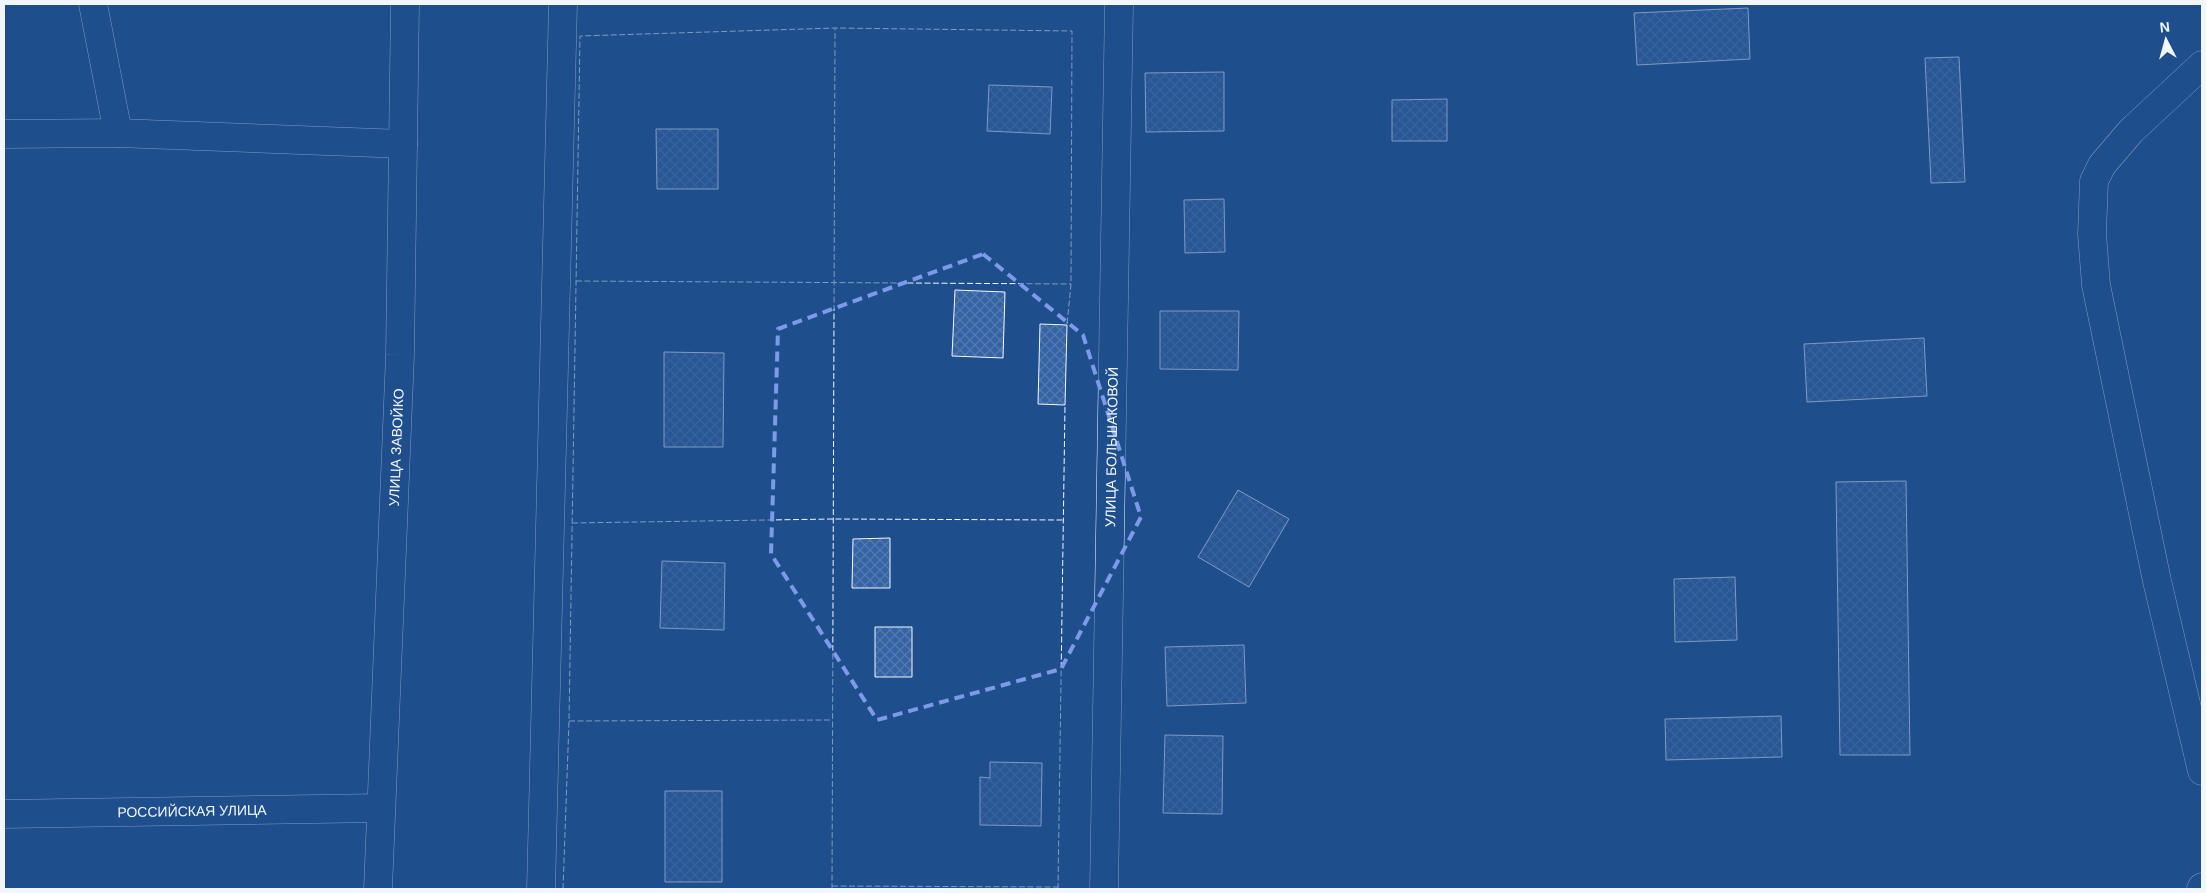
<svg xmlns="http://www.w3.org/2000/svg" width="2206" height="893" font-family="Arial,sans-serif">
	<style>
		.building { fill: url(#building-cross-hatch); stroke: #f2f6ff }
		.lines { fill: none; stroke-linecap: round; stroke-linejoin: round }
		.minor-casing { stroke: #f2f6ff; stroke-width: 29 }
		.major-casing { stroke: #f2f6ff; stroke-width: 29 }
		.minor { stroke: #1f4e8c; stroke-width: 28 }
		.major { stroke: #1f4e8c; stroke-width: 28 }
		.fence { stroke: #f2f6ff; stroke-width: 1; stroke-dasharray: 6 2.5; stroke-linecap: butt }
		.marked { fill: none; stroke: #7d9aea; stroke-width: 4; stroke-dasharray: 10 6; stroke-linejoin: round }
		.labels { text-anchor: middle; stroke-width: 4; stroke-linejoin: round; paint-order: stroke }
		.street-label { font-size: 14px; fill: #f2f6ff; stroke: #1f4e8c }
	</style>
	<defs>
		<pattern id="building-cross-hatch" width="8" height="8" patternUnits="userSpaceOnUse" patternTransform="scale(1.25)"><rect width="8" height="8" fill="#3563a3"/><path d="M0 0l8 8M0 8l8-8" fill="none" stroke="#537ab1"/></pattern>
	</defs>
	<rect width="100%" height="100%" fill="#1f4e8c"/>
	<path class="building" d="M1748,8L1750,59L1637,65L1634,13Z
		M1959,57L1965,182L1931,183L1925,58Z
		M1224,72V131L1146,132L1145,73Z
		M989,85L1052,87L1050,134L987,131Z
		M1447,99V141H1392V100Z
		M656,129H718V189H657Z
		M1224,199L1225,252L1185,253L1184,200Z
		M955,290L1005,292L1003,358L952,356Z
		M1160,311H1239L1238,370L1160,369Z
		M1040,324L1067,325L1065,405L1038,404Z
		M1924,338L1927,396L1807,402L1804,344Z
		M664,352L724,353L723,447H664Z
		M1906,481L1910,755H1840L1836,482Z
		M1238,490L1289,519L1249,587L1198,557Z
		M890,538V588H852L853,539Z
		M662,561L725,563L724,630L660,628Z
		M1735,577L1737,640L1675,642L1674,579Z
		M875,627H912V677H875Z
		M1244,645L1246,703L1167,706L1165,647Z
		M1781,716L1782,757L1666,760L1665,719Z
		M1165,735L1223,736L1222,814L1163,813Z
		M990,762L1042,763L1041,826L980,825V777L990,778Z
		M665,791H722V882H665Z"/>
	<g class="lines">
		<defs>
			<g id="minor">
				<path d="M93,4L118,133"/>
				<path d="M2202,65L2131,131L2102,165L2094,181L2092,234L2096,285L2157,581L2202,771"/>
				<path d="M4,134L118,133L403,144"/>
				<path id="s1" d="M4,814L380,808"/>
				<path d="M541,889L563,4"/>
				<path id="s2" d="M1104,889L1119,4"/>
				<path d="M2201,889L2202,887"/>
			</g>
			<g id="major">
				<path id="s3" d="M378,889L400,355L405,4"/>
			</g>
		</defs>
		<use href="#minor" class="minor-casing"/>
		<use href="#major" class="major-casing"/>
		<use href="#minor" class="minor"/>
		<use href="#major" class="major"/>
		<path class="fence" d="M576,281L1071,284
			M572,523L833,519L1063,520
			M569,721L832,720
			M832,886L1058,887
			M563,889L569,721L580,36L835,28L1072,31L1071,284L1067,325
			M832,889L835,28
			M1058,889L1065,405"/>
	</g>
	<path d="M0 0H2206V893H0ZM983,254L1083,335L1141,517L1061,669L877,720L771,554L778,329Z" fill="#1f4e8c" fill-opacity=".55" fill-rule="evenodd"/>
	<path class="marked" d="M983,254L1083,335L1141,517L1061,669L877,720L771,554L778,329Z"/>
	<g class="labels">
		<g class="street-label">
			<text dy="5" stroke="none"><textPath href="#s2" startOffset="442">УЛИЦА БОЛЬШАКОВОЙ</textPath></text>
			<text dy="5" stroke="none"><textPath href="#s3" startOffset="442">УЛИЦА ЗАВОЙКО</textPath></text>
			<text dy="5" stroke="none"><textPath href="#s1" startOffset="188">РОССИЙСКАЯ УЛИЦА</textPath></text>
		</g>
	</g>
	<rect width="2206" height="893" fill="none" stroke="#f2f6ff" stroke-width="10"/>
	<g transform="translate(2166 40) rotate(354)" stroke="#1f4e8c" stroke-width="4" paint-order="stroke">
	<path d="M0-4L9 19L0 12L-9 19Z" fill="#f2f6ff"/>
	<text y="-8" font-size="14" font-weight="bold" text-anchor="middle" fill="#f2f6ff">N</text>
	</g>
</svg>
